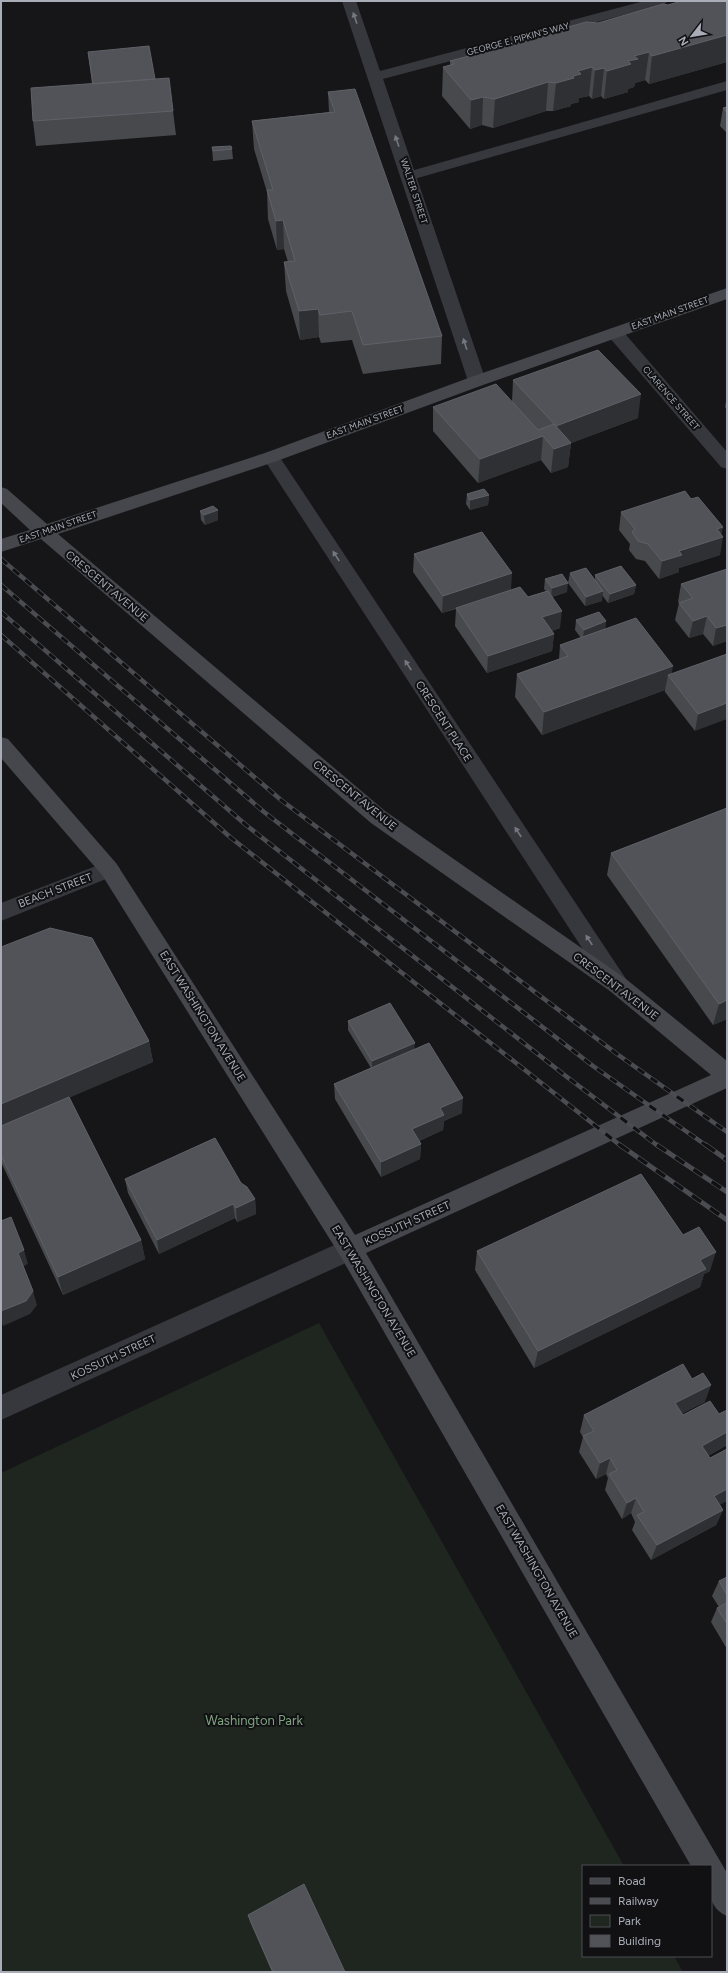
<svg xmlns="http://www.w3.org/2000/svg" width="728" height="1973" font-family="Figtree,sans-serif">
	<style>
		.green { fill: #1e261f }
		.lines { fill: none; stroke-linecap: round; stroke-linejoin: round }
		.lane { fill: #37383d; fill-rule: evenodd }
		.street { fill: #37383d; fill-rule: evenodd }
		.secondary { fill: #45474d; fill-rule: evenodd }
		.rail-far1-casing { stroke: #4a4c52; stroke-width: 4.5 }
		.rail-casing { stroke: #4a4c52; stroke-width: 5 }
		.rail-far1 { stroke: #111113; stroke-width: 3; stroke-dasharray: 8; stroke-linecap: butt }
		.rail { stroke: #111113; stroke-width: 3.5; stroke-dasharray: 11; stroke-linecap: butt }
		.wall { fill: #47494d }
		.shaded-wall { fill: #2f3033 }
		.building { fill: #525359; stroke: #5f6168 }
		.oneway { fill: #757881 }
		.labels { text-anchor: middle; stroke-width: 4; stroke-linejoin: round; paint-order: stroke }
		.far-street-label { font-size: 9px; fill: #a8adb8; stroke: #111113 }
		.street-label { font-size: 11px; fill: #a8adb8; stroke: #111113 }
		.near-park-label { font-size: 13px; fill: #7fa381; stroke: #111113 }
	</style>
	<rect width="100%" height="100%" fill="#161618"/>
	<path class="green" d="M319,1323L624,1866H583V1956H674L683,1972H1V1473Z"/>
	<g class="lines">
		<path class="lane" d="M727,81V90L414,179H404L401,176L404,173Z"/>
		<path class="street" d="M342,1H356L380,71L644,1H667L665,4L383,79L486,381L483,385L477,386L471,385L468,381Z
			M615,328L621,329L727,452V469L721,467L609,337L607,333L609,329Z
			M271,451L277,453L626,979L629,985L626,991L618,994L610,991L265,461L262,457L265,453Z
			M109,861L116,863L120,869L116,875L1,921V903Z
			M350,1238L359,1241L362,1249L359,1257L1,1420V1395Z"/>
		<path class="secondary" d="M727,288V299L483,385L277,461L58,534L385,811L626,979L727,1061V1088L366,1253L727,1873V1916C705,1906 711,1887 711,1866H691L341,1257L102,875L1,758V737L8,739L116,863L355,1235L711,1075L610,991L371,823L41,539L1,552V539L30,530L1,503V487L7,489L47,524L265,453L471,377Z"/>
		<defs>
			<path id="rail-far1" d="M1,559L281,800L617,1054L727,1132
				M1,585L264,812L593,1066L707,1146
				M1,612L246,825L567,1077L658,1146
				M1,635L230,837L621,1146"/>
			<path id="rail" d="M620,1145L727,1220
				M657,1145L727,1192
				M706,1145L727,1160"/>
		</defs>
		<use href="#rail-far1" class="rail-far1-casing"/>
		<use href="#rail" class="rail-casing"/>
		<use href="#rail-far1" class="rail-far1"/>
		<use href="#rail" class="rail"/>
	</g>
	<path class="wall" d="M727,3V62L649,84L645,80L635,83L634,87L628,89V92L604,99L601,96L592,99L589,96L579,98V102L571,104V106L553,111H546L493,128L482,125L470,129L442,96L443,67L450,65V61L668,5Z
		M88,52L155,79L173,111L176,135L36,146L33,121L92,84Z
		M328,92L442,336L441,364L363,374L352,340L321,343L319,337L300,340L286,291L284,262H288L284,249L277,250L268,219L267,192L254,149L252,121L329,112Z
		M727,107V133L720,126L723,108Z
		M212,147L232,149L233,159L213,161Z
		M513,380L638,418L571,443L568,467L551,473L541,460L478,483L433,431V407L512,402Z
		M727,395V410L725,407Z
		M467,494L489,495L488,505L470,510L466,504Z
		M691,499L723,527L721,534L720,555L679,568V572L659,579L645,561L636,559L629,550L630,544L619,530L621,512Z
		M200,511L218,520L205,525L201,520Z
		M414,554L511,590L528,597L546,591L544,589L545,579L567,592L552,597L560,628L552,631L554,634L552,651L487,673L455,626L456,609L442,613L413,572Z
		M727,569V641L713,646L703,634L689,638L675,620L679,603L678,602L681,584Z
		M570,573L595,580V575L636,585L634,594L608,603L602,595V601L585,606L568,583Z
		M576,620L606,621L605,629L672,674L727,654L695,731L665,692V690L542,735L515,697L517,674L559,659L560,645L581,638L575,630Z
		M727,808V1019L713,1025L607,875L611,853Z
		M1,947L149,1041L153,1062L69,1097L141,1240L145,1259L63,1295L1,1162Z
		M348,1021L414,1049L462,1113L444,1121L443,1130L419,1141L421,1144L420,1159L381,1177L335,1099L334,1084L371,1068L348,1030Z
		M125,1179L241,1183L255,1199L256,1214L237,1222L235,1218L159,1254L128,1193Z
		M683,1235L710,1271L704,1274L700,1287L534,1368L475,1270L477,1251Z
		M705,1402L682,1413L683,1415L719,1414L727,1410V1445L708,1456L720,1505L723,1510L716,1525L651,1560L632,1530L635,1522L631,1513L622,1519L605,1490L608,1478L606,1474L596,1479L579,1452L583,1437L580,1432L584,1415Z
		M727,1577V1649L711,1622L717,1608L719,1607L712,1596L719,1581Z
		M248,1915L345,1972H272L250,1922Z"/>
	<path class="shaded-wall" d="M727,35V62L649,84L652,56Z
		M649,52L645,80L635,83L634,87L628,89V92L604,99L607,71L628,61L634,56Z
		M592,67L589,96L579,98V102L571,104V106L553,111L556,83L573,76L578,71Z
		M604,68L601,96L592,99L595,70Z
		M548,82L546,111L493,128L495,99Z
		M483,97L482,125L470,129L471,100Z
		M283,220L284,249L277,250L276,221Z
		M318,309L319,337L300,340L299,311Z
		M641,394L638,418L571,443L568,467L551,473L556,426Z
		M543,436L541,460L478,483L480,459Z
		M489,495L488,505L470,510V500Z
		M218,510V520L205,525L204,515Z
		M723,527L720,538L723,537L720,555L679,568V572L659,579L662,561L717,529Z
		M512,573L511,590L442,613L443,596Z
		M568,583L567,592L551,597L552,588Z
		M636,585L634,594L608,603L610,594Z
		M603,591L602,601L585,606L586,597Z
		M562,611L560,628L541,635L542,617Z
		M707,616L703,634L689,638L693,621Z
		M606,621L605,631L583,639L584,630Z
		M727,625V641L713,646L716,628Z
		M554,634L552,651L487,673L488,656Z
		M673,666L671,678L668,675L665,690L542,735L544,712Z
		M727,703V719L695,731L698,714Z
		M727,1000V1019L713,1025L719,1004Z
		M149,1041L153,1062L1,1127V1104Z
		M415,1043L414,1052L372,1069V1061Z
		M463,1098L462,1113L444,1121L443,1130L411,1144L412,1129L440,1108Z
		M421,1144L420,1159L381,1177V1162Z
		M255,1199L256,1214L237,1222L236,1208Z
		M233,1204L235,1218L159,1254L157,1240Z
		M141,1240L145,1259L63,1295L58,1277Z
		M24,1250L28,1264L22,1267L18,1253Z
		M716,1252L710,1271L704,1274L700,1287L534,1368L538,1351L700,1260Z
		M33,1291L37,1305L30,1314L3,1326L1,1320V1311Z
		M711,1385L705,1402L670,1420L675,1403Z
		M727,1432V1445L696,1462L702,1446Z
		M610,1458L606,1474L596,1479L600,1463Z
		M727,1489V1501L707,1512L714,1496Z
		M636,1498L631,1513L622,1519L627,1503Z
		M723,1510L716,1525L651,1560L657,1545Z"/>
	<path class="building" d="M678,1H725L727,3V35L652,56L649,52L634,56L638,59L628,61L631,64L607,71L604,68L595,70L592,67L578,71L581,74L573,76L574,78L556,83L548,82L495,99L483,97L471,100L443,67L454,64L450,61L561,32L565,28L586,22L598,23L663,4L668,5L678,2Z
		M149,46L155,79L93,84L88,52Z
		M169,78L173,111L33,121L31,88Z
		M355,89L442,336L363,345L352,311L320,315L318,309L299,311L284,262L295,261L283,220L276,221L267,190H273L252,121L335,112L328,92Z
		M727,107V113L723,108Z
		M231,146L232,149L213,151L212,147Z
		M598,350L641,394L556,426L513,380Z
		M496,384L538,430L554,424L571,443L554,449L543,436L480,459L433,407Z
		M484,489L489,495L470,500L467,494Z
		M685,491L691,499L698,497L723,527L717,529L723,537L679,551L682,555L662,561L648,544L638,541L632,532L635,529L621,512Z
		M213,506L218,510L204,515L200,511Z
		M482,532L512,573L443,596L414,554Z
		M621,566L636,585L610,594L595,575Z
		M586,568L603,591L586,597L570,573Z
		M727,569V625L716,628L707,616L693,621L679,603L693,598L681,584Z
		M562,574L568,583L552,588L545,579Z
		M520,587L528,597L548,591L562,611L542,617L554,634L488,656L456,608Z
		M599,612L606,621L584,630L576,620Z
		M636,618L673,666L544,712L517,674L568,656L560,645Z
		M727,654V703L698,714L668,675Z
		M727,808V1000L719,1004L611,853Z
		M50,928L92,938L149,1041L1,1104V947Z
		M390,1003L415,1043L372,1061L348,1021Z
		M429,1043L463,1098L440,1108L444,1115L412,1129L421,1144L381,1162L334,1084Z
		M69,1097L141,1240L58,1277L1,1155V1126Z
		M215,1138L241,1183L247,1187L255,1199L236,1208L233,1204L157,1240L125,1179Z
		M641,1174L683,1235L699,1227L716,1252L700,1260L706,1269L538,1351L477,1251Z
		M11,1217L24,1250L18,1253L33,1291L26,1301L1,1311V1221Z
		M683,1364L692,1379L703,1373L711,1385L675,1403L683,1415L710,1401L719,1414L727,1410V1432L702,1446L710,1458L727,1449V1489L714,1496L723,1510L657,1545L637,1515L644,1512L636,1498L627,1503L609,1474L617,1470L610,1458L600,1463L583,1436L594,1431L584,1415Z
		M727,1577V1595L719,1581Z
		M727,1603V1624L717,1608Z
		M304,1884L345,1972H273L248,1915Z"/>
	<defs><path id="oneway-solid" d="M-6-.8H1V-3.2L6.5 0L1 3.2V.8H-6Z"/></defs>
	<g class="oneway">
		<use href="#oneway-solid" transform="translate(355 18) rotate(-109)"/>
		<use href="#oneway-solid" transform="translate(397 141) rotate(-109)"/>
		<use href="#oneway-solid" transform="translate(465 344) rotate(-108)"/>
		<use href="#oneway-solid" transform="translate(336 556) rotate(-123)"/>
		<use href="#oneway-solid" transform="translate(408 665) rotate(-123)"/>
		<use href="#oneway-solid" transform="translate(518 832) rotate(-123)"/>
		<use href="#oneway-solid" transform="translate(589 940) rotate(-123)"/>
	</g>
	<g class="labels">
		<g class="far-street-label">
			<text transform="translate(518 39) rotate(-15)" y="3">GEORGE E. PIPKIN'S WAY</text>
			<text transform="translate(414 191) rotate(72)" y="3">WALTER STREET</text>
			<text transform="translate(670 313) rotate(-20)" y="3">EAST MAIN STREET</text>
			<text transform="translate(671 398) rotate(49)" y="3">CLARENCE STREET</text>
			<text transform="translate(365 422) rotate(-20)" y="3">EAST MAIN STREET</text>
			<text transform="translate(58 527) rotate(-19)" y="3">EAST MAIN STREET</text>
		</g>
		<g class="street-label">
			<text transform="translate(107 586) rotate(40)" y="4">CRESCENT AVENUE</text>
			<text transform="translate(444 721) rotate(57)" y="4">CRESCENT PLACE</text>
			<text transform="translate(355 795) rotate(39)" y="4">CRESCENT AVENUE</text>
			<text transform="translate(55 890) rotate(-21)" y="4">BEACH STREET</text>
			<text transform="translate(616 986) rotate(37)" y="4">CRESCENT AVENUE</text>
			<text transform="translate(203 1016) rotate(58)" y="4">EAST WASHINGTON AVENUE</text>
			<text transform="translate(407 1223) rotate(-24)" y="4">KOSSUTH STREET</text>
			<text transform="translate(374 1291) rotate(59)" y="4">EAST WASHINGTON AVENUE</text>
			<text transform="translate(113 1357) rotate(-25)" y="4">KOSSUTH STREET</text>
			<text transform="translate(537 1571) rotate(60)" y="4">EAST WASHINGTON AVENUE</text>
		</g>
		<g class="near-park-label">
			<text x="254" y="1725">Washington Park</text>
		</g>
	</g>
	<rect width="728" height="1973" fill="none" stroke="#a8adb8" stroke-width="4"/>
	<rect x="582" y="1865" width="130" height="92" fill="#111113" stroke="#4d4f55"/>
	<rect x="590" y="1878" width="20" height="6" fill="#45474d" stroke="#4d4f55"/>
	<text x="618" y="1885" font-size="12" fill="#a8adb8">Road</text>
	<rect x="590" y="1898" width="20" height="6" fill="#4a4c52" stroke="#4d4f55"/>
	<text x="618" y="1905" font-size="12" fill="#a8adb8">Railway</text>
	<rect x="590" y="1915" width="20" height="12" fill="#1e261f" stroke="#4d4f55"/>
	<text x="618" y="1925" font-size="12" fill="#a8adb8">Park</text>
	<rect x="590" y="1935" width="20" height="12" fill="#525359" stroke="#4d4f55"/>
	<text x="618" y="1945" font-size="12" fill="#a8adb8">Building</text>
	<g transform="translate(692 36) rotate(239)" stroke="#111113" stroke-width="3" paint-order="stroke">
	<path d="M0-3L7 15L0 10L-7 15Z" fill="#a8adb8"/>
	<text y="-6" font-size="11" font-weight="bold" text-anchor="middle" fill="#a8adb8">N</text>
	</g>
</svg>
